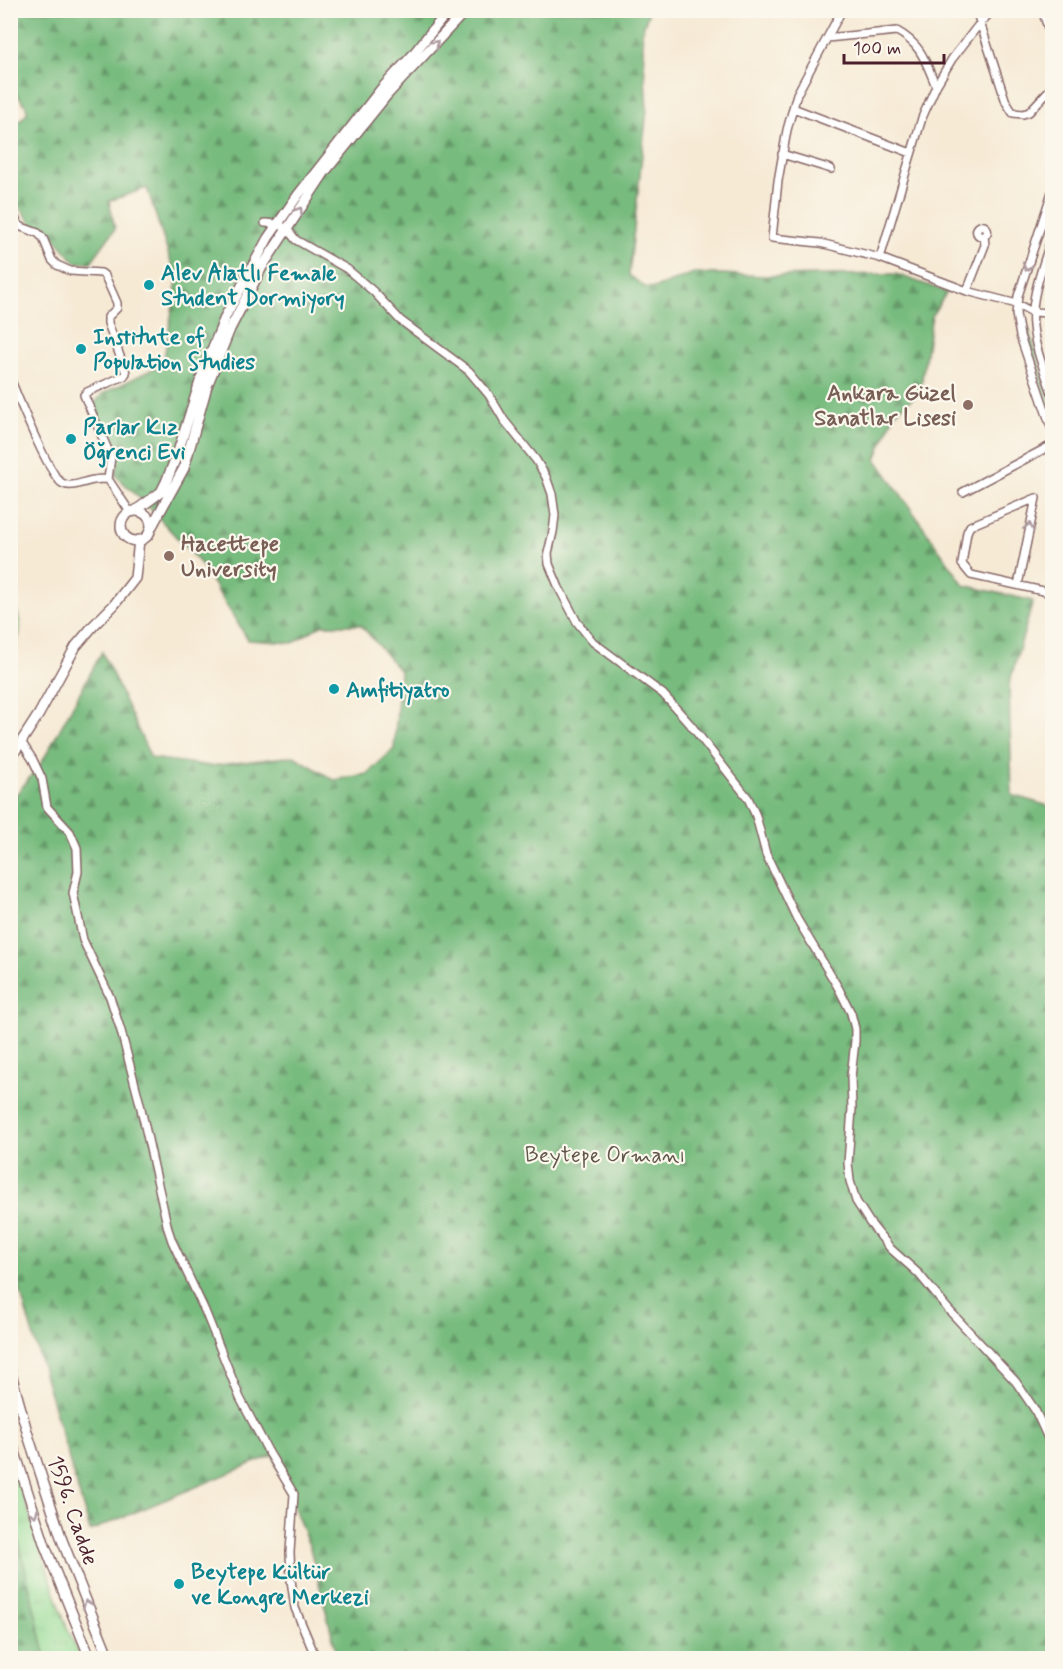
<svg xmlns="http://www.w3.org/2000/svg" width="1063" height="1669" font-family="Mynerve,sans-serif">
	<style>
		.grass { fill: url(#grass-tufts); stroke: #6f7d60; stroke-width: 1.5 }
		.forest { fill: url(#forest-firs); stroke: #606d54; stroke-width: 1.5 }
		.park { fill: #94db94; stroke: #6f7d60; stroke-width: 1.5 }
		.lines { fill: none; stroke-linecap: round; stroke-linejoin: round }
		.minor-casing { stroke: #866666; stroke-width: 10 }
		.major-casing { stroke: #866666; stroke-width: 12 }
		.minor { stroke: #fff; stroke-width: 7 }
		.major { stroke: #fff; stroke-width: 9 }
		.oneway { stroke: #ae9aa0 }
		.culture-dot { fill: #0f9aa8; stroke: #fbf7ec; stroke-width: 2 }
		.education-dot { fill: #8d6e63; stroke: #fbf7ec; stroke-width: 2 }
		.labels { text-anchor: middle; stroke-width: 4.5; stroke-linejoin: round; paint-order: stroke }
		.culture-label { font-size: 22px; font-weight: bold; fill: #0d838f; stroke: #fbf7ec; text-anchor: start }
		.education-label { font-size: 22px; font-weight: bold; fill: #785e54; stroke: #fbf7ec; text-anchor: end }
		.park-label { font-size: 22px; fill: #60574a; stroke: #fbf7ec }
		.street-label { font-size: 22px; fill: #4a1f2b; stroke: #fbf7ec }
	</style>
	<defs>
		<pattern id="grass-tufts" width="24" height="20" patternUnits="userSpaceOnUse" patternTransform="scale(1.5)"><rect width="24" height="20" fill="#94db94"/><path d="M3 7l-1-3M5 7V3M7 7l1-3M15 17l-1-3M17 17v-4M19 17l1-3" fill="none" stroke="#81bc80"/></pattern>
		<pattern id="forest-firs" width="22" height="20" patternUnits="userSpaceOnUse" patternTransform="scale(1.5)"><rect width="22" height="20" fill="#77bb7e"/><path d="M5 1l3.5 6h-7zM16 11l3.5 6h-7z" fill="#649767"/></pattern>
	</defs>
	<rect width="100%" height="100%" fill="#fbf7ec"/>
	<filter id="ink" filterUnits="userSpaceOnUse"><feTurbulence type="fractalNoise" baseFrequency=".0167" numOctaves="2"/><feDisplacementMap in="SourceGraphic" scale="12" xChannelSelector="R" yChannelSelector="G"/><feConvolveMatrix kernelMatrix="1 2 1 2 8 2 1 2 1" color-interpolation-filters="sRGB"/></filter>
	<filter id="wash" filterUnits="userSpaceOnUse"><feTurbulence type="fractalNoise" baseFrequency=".008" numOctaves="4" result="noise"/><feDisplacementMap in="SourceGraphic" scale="24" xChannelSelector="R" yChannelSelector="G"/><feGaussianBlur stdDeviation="1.35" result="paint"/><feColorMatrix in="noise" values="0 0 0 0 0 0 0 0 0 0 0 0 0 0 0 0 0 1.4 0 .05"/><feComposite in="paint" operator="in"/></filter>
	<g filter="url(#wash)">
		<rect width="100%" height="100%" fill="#f6ead5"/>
		<path class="grass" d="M10,1454L64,1620L80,1658H11Z"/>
		<path class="forest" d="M11,11H649L642,31L647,109L629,275L645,287L655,288L694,273L766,276L896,274L947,292L932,315L920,392L895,413L876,459L964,585L1033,601L1009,685L1012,795L1052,807V1658H338L310,1548L273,1455L90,1531L23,1301L11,1255V801L42,762L102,652L151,758L210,766L294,756L334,780L367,774L394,749L400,671L361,625H321L293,643L248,640L201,564L147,505L115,475L118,466L92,407L102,394L163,364L177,281L147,188L109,201L115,229L91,262L76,263L53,236L34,227L15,201L11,190V146L18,143L10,131L27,113L26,106L11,87Z
			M1025,329L1029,330L1052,404V421L1024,331Z
			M11,1508L46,1658H11Z"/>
		<path class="park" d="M11,595C20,619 26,630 11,653Z"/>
	</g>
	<g filter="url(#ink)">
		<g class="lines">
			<defs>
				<path id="minor" d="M842,10L797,94L787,130L778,181L772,238L820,243L880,258
					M976,10L1006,102L1013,113L1023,114L1029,112L1052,87
					M993,10L980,23L952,59L936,86L922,118L880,258L967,291L1017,304L1032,312L1052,313
					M1042,10L1052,40
					M827,38L897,31C922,45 925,61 936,86
					M793,108L911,153
					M782,154L831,169
					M1052,192L1018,296L1016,314L1020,336L1052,430
					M10,208L19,226L38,233L43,238L52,260L57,265L70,271L101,273L105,276L117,303V308L108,317V323L126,373L124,376L87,392L84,395L111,457L108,479L130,512
					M265,223L278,224L287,229L296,240L347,269L374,292L400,320L469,371L489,395L504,420L536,460L546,477L552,494L555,515L553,532L548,553L549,564L559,588L577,622L593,642L663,694L690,724L748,798L756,816L766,854L797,919L839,989L851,1013L855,1029V1041L851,1077L852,1109L848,1163L850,1181L856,1201L870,1223L891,1249L919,1274L947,1308L1016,1382L1035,1410L1047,1436L1052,1451
					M976.5 231a5.5 5.5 0 1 1 11 0a5.5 5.5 0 1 1-11 0Z
					M1052,236C1044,264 1030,296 1033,326C1035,349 1045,372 1052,393
					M967,291L985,245L984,236
					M10,378C17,395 49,476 62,483C71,489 84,481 94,480C98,479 103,479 108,479
					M963,492L1052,445
					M1018,585L1036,498L970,526L967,532L962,564L971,575L1052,593
					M22,743L33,760L42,779L47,807L70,832L77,848L78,872L73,893L83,940L110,997L121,1031L140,1104L168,1229L172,1241L205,1311L240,1398L268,1451L294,1494L290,1552L291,1580L295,1608L316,1658"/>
				<path id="major" d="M135,511L161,492L166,482L177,455L203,372L226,315L268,238L298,195L382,88L411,57L449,10
					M121 526a15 15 0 1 1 30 0a15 15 0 1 1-30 0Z
					M151,528L184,468L207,386L230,329L262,267L324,173L387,95L466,10
					M10,759L39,714L76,646L93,626L114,605L135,578L139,540
					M10,1370L28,1435L62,1540L109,1658
					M10,1437L45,1546L90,1658"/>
			</defs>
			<use href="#minor" class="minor-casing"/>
			<use href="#major" class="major-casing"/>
			<use href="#minor" class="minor"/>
			<use href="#major" class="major"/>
		</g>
		<defs><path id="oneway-chevron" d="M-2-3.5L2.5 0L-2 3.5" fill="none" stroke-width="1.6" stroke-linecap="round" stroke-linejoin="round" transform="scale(1.5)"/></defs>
		<g class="oneway">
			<use href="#oneway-chevron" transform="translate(435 44) rotate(-47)"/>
			<use href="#oneway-chevron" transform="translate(299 211) rotate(-57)"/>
			<use href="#oneway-chevron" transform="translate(1027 267) rotate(107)"/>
			<use href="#oneway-chevron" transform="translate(1029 527) rotate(-79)"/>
			<use href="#oneway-chevron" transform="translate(34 1513) rotate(72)"/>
			<use href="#oneway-chevron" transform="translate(87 1604) rotate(-113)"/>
		</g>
	</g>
	<g class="culture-dot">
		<circle cx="149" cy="285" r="6"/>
		<circle cx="81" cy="349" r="6"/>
		<circle cx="71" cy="439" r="6"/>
		<circle cx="334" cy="689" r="6"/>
		<circle cx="179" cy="1584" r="6"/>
	</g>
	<g class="education-dot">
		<circle cx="968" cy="405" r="6"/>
		<circle cx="169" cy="556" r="6"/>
	</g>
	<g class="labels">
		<g class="culture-label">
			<text x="161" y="280">Alev Alatlı Female<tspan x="161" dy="25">Student Dormiyory</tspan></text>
			<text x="93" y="344">Institute of<tspan x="93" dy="25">Population Studies</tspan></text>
			<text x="83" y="434">Parlar Kız<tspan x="83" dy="25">Öğrenci Evi</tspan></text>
			<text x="346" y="697">Amfitiyatro</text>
			<text x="191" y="1579">Beytepe Kültür<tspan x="191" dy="25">ve Kongre Merkezi</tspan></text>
		</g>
		<g class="education-label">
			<text x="956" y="400">Ankara Güzel<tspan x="956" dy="25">Sanatlar Lisesi</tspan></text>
			<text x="181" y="551" text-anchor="start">Hacettepe<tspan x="181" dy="25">University</tspan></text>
		</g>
		<g class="park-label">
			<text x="605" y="1162">Beytepe Ormanı</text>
		</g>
		<g class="street-label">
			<text transform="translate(74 1510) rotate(71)" y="8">1596. Cadde</text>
		</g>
	</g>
	<rect width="1063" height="1669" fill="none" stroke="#fbf7ec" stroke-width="36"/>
	<path d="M844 54v9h100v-9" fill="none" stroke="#4a1f2b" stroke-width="3"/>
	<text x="853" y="54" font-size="18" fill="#4a1f2b" stroke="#fbf7ec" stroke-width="4.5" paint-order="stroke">100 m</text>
</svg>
